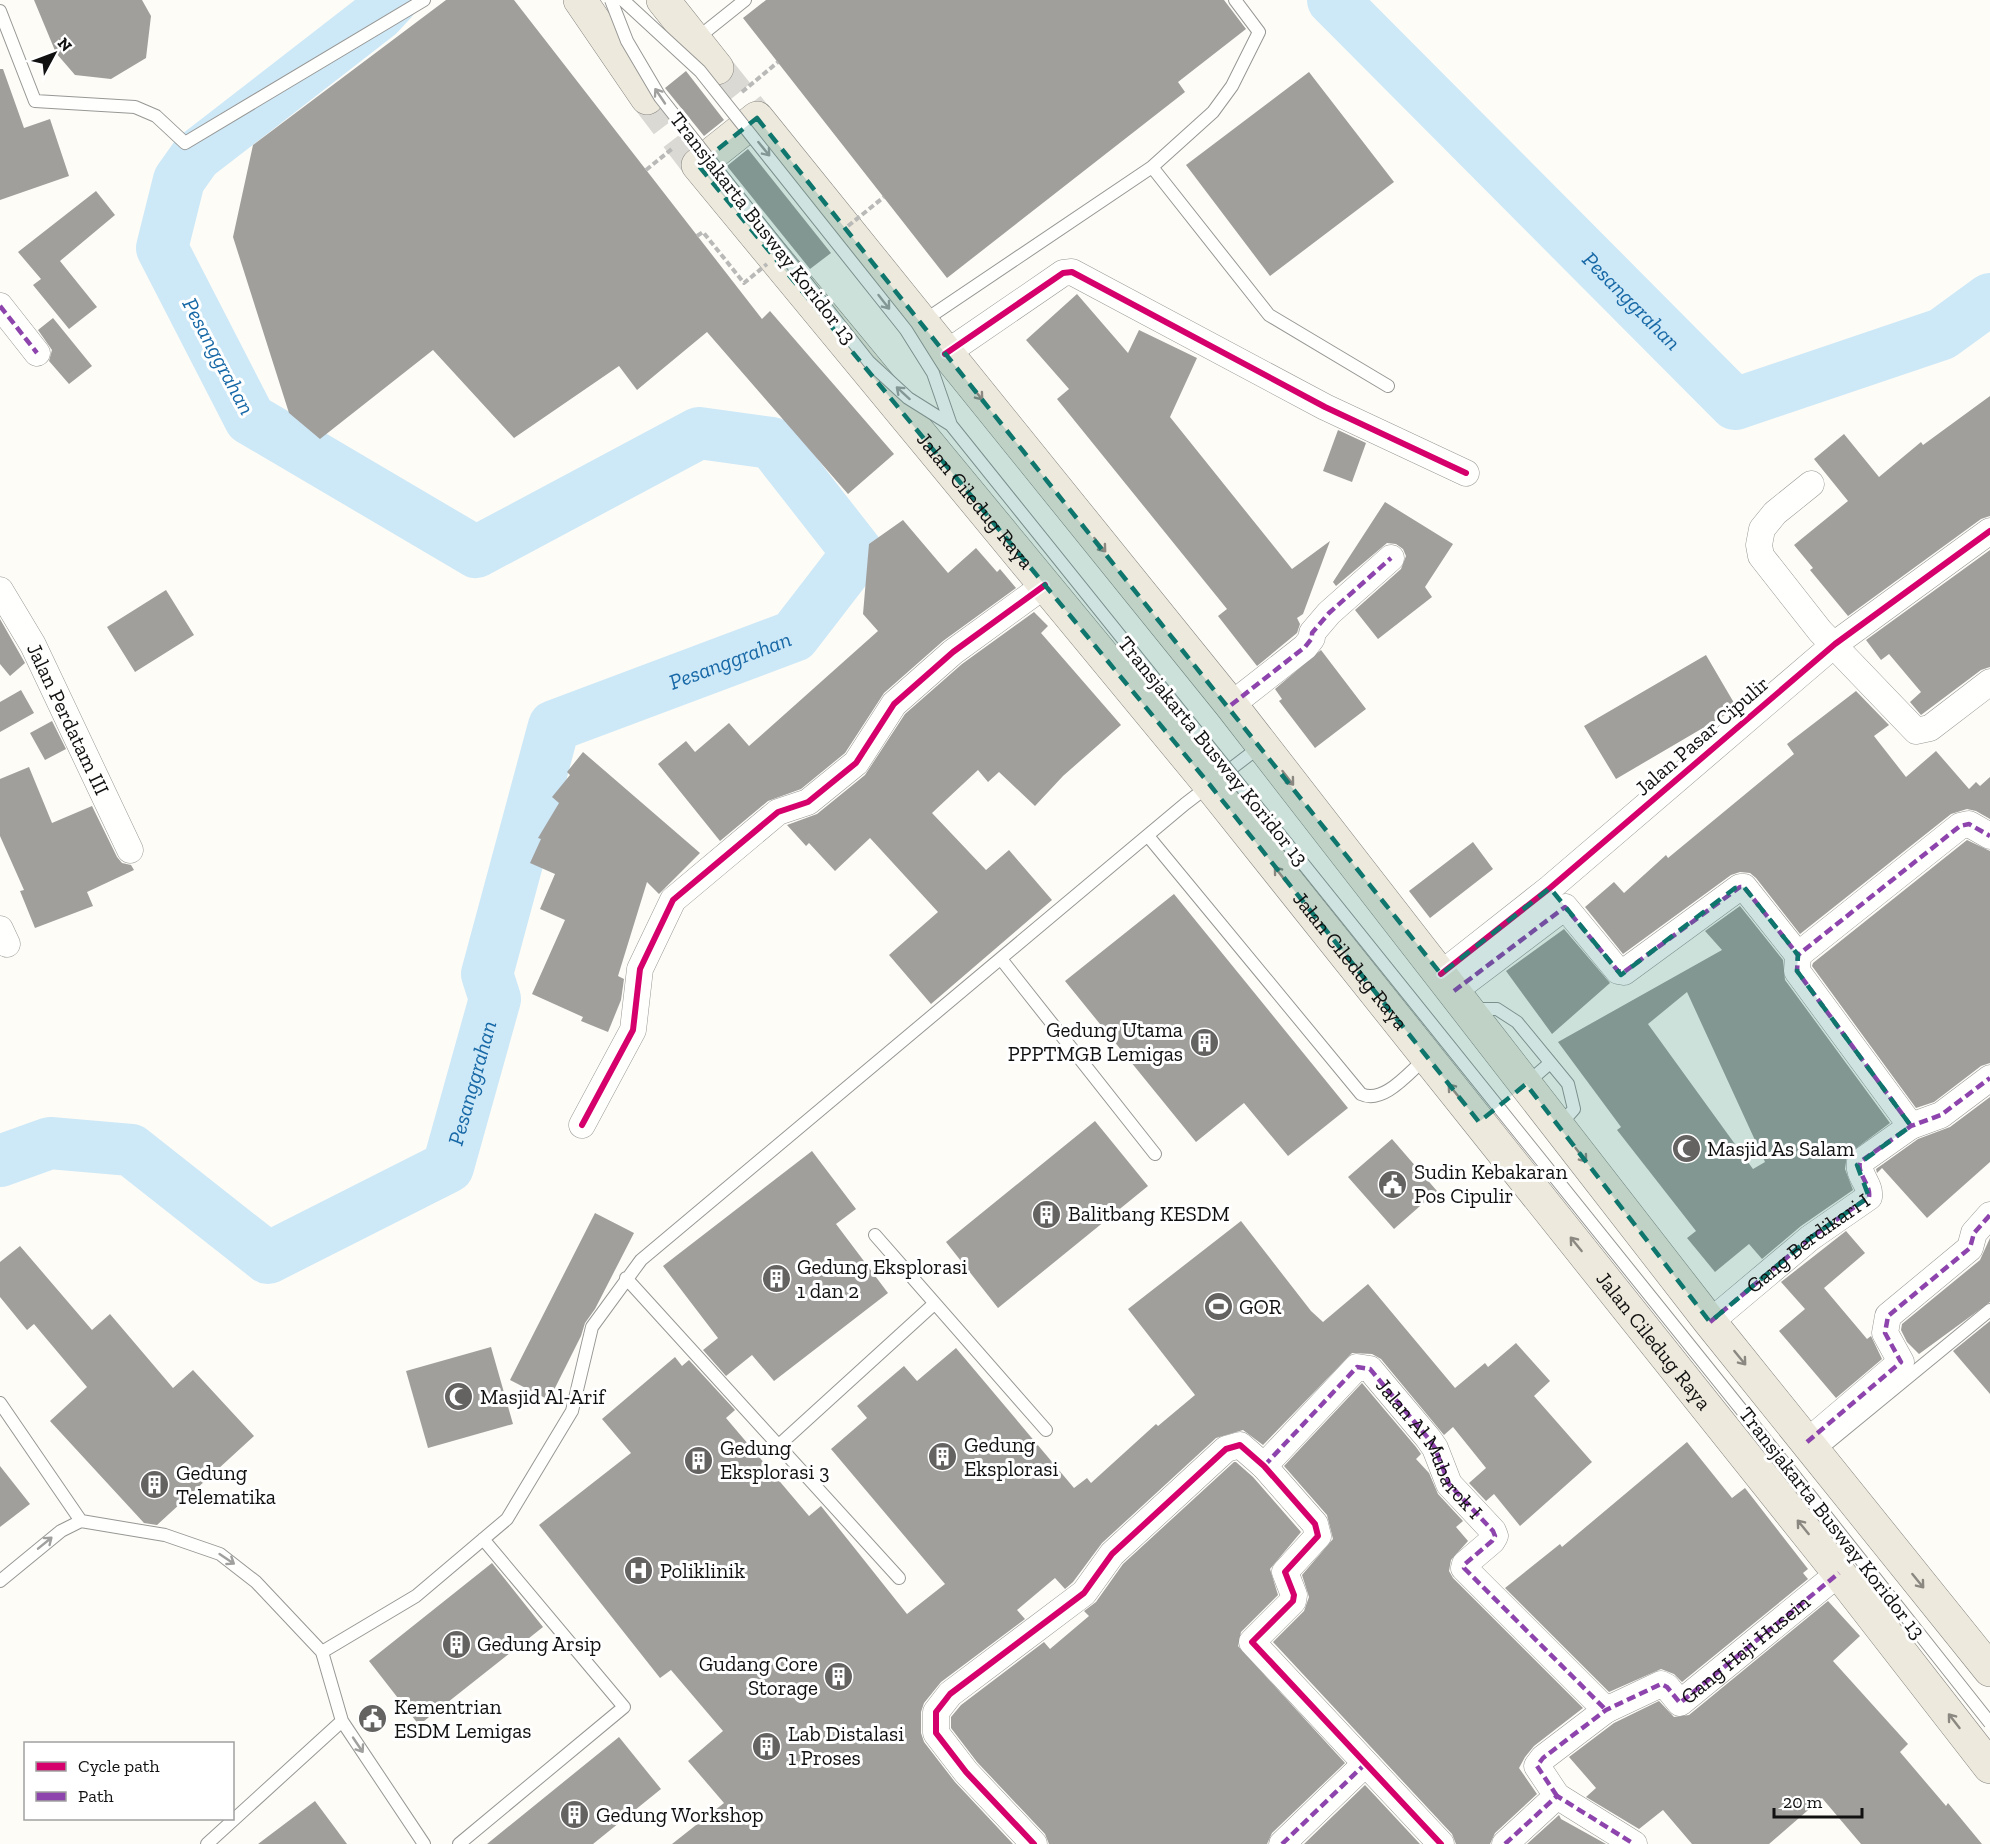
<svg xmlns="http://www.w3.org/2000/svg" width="1990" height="1844" font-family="'Zilla Slab',serif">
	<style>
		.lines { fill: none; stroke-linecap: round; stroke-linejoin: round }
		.river { stroke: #cde8f7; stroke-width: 52 }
		.building { fill: #a19f9c; fill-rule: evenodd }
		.primary-tunnel { stroke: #dad9d4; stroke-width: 33; stroke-dasharray: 33 16; stroke-linecap: butt }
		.service-casing { stroke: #979795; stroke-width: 14 }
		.minor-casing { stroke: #979795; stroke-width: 27 }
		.primary-casing { stroke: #858482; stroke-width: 34 }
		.service { stroke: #fffffe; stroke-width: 12 }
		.minor { stroke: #fffffe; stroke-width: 26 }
		.primary { stroke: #ede9dc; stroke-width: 33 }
		.service-bridge-casing { stroke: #979795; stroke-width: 14; stroke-linecap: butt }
		.path-bridge { stroke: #b9b9b8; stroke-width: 4; stroke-dasharray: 6 3; stroke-linecap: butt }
		.service-bridge { stroke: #fffffe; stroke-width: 12 }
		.quiet { stroke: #8e44ad; stroke-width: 4.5; stroke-dasharray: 9 4.5; stroke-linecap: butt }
		.cycleway-casing { stroke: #fff; stroke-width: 10 }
		.cycleway { stroke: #d6006c; stroke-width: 6 }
		.oneway { stroke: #a0a09f }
		.oneway2 { stroke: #8a8881 }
		.marked { fill: #0f766e; fill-opacity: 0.2; stroke: #0f766e; stroke-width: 4.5; stroke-dasharray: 12 8; stroke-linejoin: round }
		.labels { text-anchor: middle; stroke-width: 6; stroke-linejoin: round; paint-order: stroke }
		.street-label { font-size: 21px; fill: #111; stroke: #fff }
		.poi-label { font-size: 21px; fill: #111; stroke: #fff; text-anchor: start }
		.water-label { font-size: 22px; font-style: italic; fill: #1768a6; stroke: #fff }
	</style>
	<rect width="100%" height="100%" fill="#fdfcf7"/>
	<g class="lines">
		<g class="river">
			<path id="s1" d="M1333,0L1735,404L1942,334L1990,299"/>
			<path id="s2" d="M0,1161L50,1143L131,1150L268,1258L448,1167L495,999L487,974L554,726L794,636L858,553L772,443L699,433L476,552L250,419L162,248L179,180L196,156L378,15L392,0"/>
		</g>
	</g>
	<path class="building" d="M34,0H142L151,16L146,58L111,79L75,75L56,53Z
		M446,0H514L762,319L770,311L894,454L848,494L707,332L637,390L619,366L514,438L433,350L320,439L289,413L233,237L253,145Z
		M766,0H1224L1246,29L1178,82L1185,92L947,278L743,18Z
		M0,69H3L24,128L50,119L69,176L0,200Z
		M686,71L724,120L704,136L665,88Z
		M1309,72L1394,182L1270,276L1186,165Z
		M748,149L831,253L810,269L727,166Z
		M96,191L115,215L60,261L97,307L69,329L33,285L41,279L18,252Z
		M1077,294L1128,353L1139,330L1197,358L1170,417L1292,569L1330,541L1303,614L1297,618L1300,624L1297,633L1257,666L1218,616L1227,609L1057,399L1069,389L1026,340Z
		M53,318L92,366L69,384L49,361L52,350L38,330Z
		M1990,396V516L1981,519L1848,616L1810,570L1813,568L1794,545L1848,501L1814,459L1844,434L1879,477L1921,442L1923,445Z
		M1338,430L1366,443L1352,482L1323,471Z
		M1385,502L1453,544L1425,587L1432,597L1378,639L1355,610L1401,569L1406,556L1403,549L1396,544L1387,543L1336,586L1333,582Z
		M903,520L948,573L976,548L997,572L1000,569L1016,588L943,641L884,693L845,753L801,789L768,801L720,841L658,764L686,741L695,752L729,723L749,746L878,631L863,614L869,544Z
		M1990,550V667L1981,670L1921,715L1910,702L1921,692L1889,654L1881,660L1866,640Z
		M166,590L194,635L135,672L107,627Z
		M1034,612L1048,626L1041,633L1121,725L1063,776L1035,806L999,772L988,782L978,770L932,813L986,870L1009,850L1052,900L931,1004L889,955L938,912L870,838L835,871L809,843L806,846L787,825L817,814L865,775L905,714L962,664Z
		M0,619L25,663L10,676L0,664Z
		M1321,650L1366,709L1315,748L1279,701L1282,699L1275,689Z
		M1706,655L1737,708L1616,779L1584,726Z
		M21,690L34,713L0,732V702Z
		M1856,691L1889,725L1874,736L1906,777L1936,751L1969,789L1976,782L1980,786L1990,777V819L1976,811L1967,809L1951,814L1800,934L1756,878L1750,873L1740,872L1731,875L1623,954L1585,907L1614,882L1624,893L1666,855L1668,858L1794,754L1787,744Z
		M52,721L66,749L45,760L30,733Z
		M583,752L700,853L659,894L647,882L618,976L624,979L621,1000L608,1032L581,1021L583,1017L532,994L565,920L540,909L555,874L530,863L541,839L538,838L559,803L552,797L570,775L567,772Z
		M29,767L52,823L92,806L117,857L122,863L131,865L134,870L87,892L93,906L35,928L20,891L24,890L0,836V779Z
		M1967,840L1990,851V1063L1981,1066L1934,1102L1916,1108L1812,966L1813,963Z
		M1473,842L1493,869L1430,918L1409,891Z
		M1174,894L1348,1108L1288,1156L1244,1103L1196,1142L1065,981Z
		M1740,906L1783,960L1785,980L1890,1123L1847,1155L1845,1169L1853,1190L1801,1226L1762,1259L1749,1244L1715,1272L1687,1238L1696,1231L1617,1130L1621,1127L1558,1042L1722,950L1705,931ZM1687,992L1765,1162L1753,1169L1648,1024Z
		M1564,929L1610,983L1552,1034L1506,971Z
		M1990,1097V1162L1927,1218L1882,1168L1877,1173L1876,1169L1918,1139L1950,1127Z
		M1095,1121L1148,1186L998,1308L946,1242Z
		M1392,1139L1437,1191L1394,1229L1348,1177Z
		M812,1151L856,1209L836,1224L888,1293L774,1381L752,1355L726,1376L703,1350L718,1338L663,1266Z
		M595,1213L634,1233L595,1309L585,1323L581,1336L549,1400L510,1380Z
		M1241,1221L1311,1311L1323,1322L1368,1284L1455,1388L1485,1363L1488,1367L1516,1343L1550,1381L1534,1396L1592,1462L1520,1526L1494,1494L1486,1501L1469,1483L1486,1468L1453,1427L1444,1435L1381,1359L1372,1354L1352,1353L1263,1445L1243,1430L1216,1438L1102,1543L1073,1582L1065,1589L1055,1578L1017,1610L1025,1619L941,1682L924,1703L921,1712V1733L924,1742L955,1782L1013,1844H672L724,1803L688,1761L723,1731L671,1670L660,1678L539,1525L631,1453L602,1419L675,1357L682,1366L689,1360L735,1410L726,1418L809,1516L821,1506L907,1614L945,1584L831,1449L867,1418L857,1406L904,1366L917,1381L956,1348L1074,1488L1087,1478L1091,1483L1156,1424L1158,1426L1195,1395L1128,1309Z
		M1846,1231L1865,1253L1824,1288L1867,1339L1871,1336L1882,1359L1836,1398L1779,1331L1805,1309L1781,1282Z
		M1990,1238V1302L1919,1354L1907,1342L1901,1330L1902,1324L1980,1260Z
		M20,1246L92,1330L110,1314L173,1388L193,1370L254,1436L157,1525L144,1523L50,1421L87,1387L34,1324L27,1330L0,1297V1262Z
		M1990,1321V1394L1953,1351Z
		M491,1347L513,1424L428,1448L406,1371Z
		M1362,1383L1416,1447L1421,1454L1416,1459L1429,1473L1438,1494L1463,1521L1456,1527L1468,1541L1451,1560L1449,1571L1453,1578L1583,1708L1534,1746L1525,1757L1519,1768L1537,1794L1495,1833L1490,1844H1456L1452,1834L1273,1642L1304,1611L1309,1597L1302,1575L1333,1539L1327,1515L1284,1466Z
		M1687,1442L1732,1498L1745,1488L1808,1569L1803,1573L1808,1579L1682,1682L1674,1674L1661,1669L1609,1692L1505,1588L1560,1544L1562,1547Z
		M1234,1462H1236L1253,1477L1301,1532L1270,1569L1278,1595L1241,1632L1238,1646L1345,1763L1272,1833L1267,1844H1049L1045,1834L977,1762L951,1728V1717L961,1705L1044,1642L1050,1649L1089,1616L1084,1611L1096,1602L1123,1564Z
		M0,1466L30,1504L0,1527Z
		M492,1563L543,1627L419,1725L369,1661Z
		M1828,1601L1860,1636L1833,1661L1908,1744L1900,1752L1946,1806L1948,1803L1982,1844H1861L1822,1798L1769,1844H1692L1663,1810L1639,1829L1586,1797L1596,1788L1569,1757L1614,1723L1659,1701L1674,1717L1689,1715Z
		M619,1737L661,1789L593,1844H487Z
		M1365,1785L1420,1844H1304Z
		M315,1801L347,1844H258Z
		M1559,1815L1561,1819L1606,1844H1527Z"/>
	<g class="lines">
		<path class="primary-tunnel" d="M717,68L757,118
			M647,98L698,165"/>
		<defs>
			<path id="service" d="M0,11L35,101L135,107L156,116L185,143L424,0
				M695,40L745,0
				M1152,167L1213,112L1232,86L1259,32L1235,0
				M922,322L1152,167L1269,315L1388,386
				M1148,836L1361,1094C1384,1105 1410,1071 1426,1058
				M1001,959L1155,1154
				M1472,1009H1497L1517,1022L1568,1084L1574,1109L1559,1126
				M1526,1084L1550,1063
				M875,1235L1046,1430
				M626,1278L899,1578
				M0,1403L81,1521
				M778,1446L934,1304
				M1817,1452L1990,1310
				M0,1581L61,1531L81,1521L165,1535L220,1554L256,1582L322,1652L342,1721L424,1844
				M322,1652L416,1596L507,1519L572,1411L592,1327L641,1260L1185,804L1262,745
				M207,1844L342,1721
				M459,1844L624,1707L483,1539"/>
			<g id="minor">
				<path d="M0,306L37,353"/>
				<path d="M945,354L1063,273L1072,272L1325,407L1466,473"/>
				<path d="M1811,484L1775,513L1762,529L1759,545L1761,556L1820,631L1916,731L1930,728L1990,682"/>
				<path id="s3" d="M0,590L33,645L130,850"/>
				<path d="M1231,705L1305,647L1312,638V633L1329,613L1391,558"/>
				<path d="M0,929L7,944"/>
				<path d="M1441,974L1550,888L1835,644L1990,531"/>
				<path d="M1454,991L1565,907L1618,971L1624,972L1740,887H1744L1798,955"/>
				<path d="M582,1125L633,1030L640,969L673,900L778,812L808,802L856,763L894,704L953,652L1045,585"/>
				<path d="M1911,1126L1797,971L1798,955L1960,826L1969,824L1990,836"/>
				<path d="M1710,1322L1810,1238L1869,1197C1871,1184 1857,1175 1860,1162L1911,1126L1941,1115L1990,1078"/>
				<path d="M1807,1442L1901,1362L1885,1333L1888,1316L1970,1248L1974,1233L1990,1215"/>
				<path d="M1264,1466L1357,1367L1370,1369L1428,1438L1435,1448L1449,1484L1493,1531L1495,1536L1492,1541L1465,1564L1464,1568L1606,1710"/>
				<path id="s4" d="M1557,1796L1537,1766L1543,1758L1606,1710L1661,1684L1667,1687L1680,1703L1839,1573"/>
				<path d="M1034,1844L966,1772L936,1733V1712L950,1694L1084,1593L1112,1554L1226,1449L1240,1445L1264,1466L1315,1524L1318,1536L1285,1572L1294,1595L1293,1601L1252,1642L1441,1844"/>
				<path d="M1282,1844L1364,1765"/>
				<path d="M1505,1844L1557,1796L1634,1844"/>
			</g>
			<g id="primary">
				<path d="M580,0L647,98"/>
				<path d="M663,0L717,68"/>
				<path id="s5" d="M1990,1670L1710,1322L1231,705L757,118L698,165L1210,785L1839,1573L1990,1767"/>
			</g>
		</defs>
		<use href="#service" class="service-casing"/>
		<use href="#minor" class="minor-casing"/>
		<use href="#primary" class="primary-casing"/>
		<use href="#service" class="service"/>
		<use href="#minor" class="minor"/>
		<use href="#primary" class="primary"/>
		<defs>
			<path id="service-bridge" d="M611,0L627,41L660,97L869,362L908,398L951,425L1793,1474L1990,1723
				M623,0L700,71L906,330L933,373L951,425"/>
		</defs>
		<use href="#service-bridge" class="service-bridge-casing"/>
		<path class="path-bridge" d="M742,92L778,62
			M646,170L673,148
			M848,226L884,197
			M697,236L703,232L744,283L767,264"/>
		<use href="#service-bridge" class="service-bridge"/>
		<g class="quiet">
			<path d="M0,306L37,353"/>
			<path d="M1231,705L1305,647L1312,638V633L1329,613L1391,558"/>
			<path d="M1454,991L1565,907L1618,971L1624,972L1740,887H1744L1798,955"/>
			<path d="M1911,1126L1797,971L1798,955L1960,826L1969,824L1990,836"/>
			<path id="s6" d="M1710,1322L1810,1238L1869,1197C1871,1184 1857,1175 1860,1162L1911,1126L1941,1115L1990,1078"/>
			<path d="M1807,1442L1901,1362L1885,1333L1888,1316L1970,1248L1974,1233L1990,1215"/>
			<path id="s7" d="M1264,1466L1357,1367L1370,1369L1428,1438L1435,1448L1449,1484L1493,1531L1495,1536L1492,1541L1465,1564L1464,1568L1606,1710"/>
			<path d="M1557,1796L1537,1766L1543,1758L1606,1710L1661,1684L1667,1687L1680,1703L1839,1573"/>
			<path d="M1282,1844L1364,1765"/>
			<path d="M1505,1844L1557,1796L1634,1844"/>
		</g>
		<defs>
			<path id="cycleway" d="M945,354L1063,273L1072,272L1325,407L1466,473
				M1441,974L1550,888L1835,644L1990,531
				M582,1125L633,1030L640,969L673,900L778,812L808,802L856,763L894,704L953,652L1045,585
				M1034,1844L966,1772L936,1733V1712L950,1694L1084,1593L1112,1554L1226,1449L1240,1445L1264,1466L1315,1524L1318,1536L1285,1572L1294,1595L1293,1601L1252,1642L1441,1844"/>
		</defs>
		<use href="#cycleway" class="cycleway-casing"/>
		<use href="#cycleway" class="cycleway"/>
	</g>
	<defs><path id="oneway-shaft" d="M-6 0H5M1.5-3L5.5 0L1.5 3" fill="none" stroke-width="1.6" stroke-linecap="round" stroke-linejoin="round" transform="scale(1.5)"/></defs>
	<g class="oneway">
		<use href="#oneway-shaft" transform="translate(660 96) rotate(-124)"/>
		<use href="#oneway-shaft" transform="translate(764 149) rotate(51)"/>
		<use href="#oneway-shaft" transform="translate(884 302) rotate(52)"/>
		<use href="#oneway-shaft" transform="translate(903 393) rotate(-138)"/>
		<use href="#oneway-shaft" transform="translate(45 1543) rotate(-39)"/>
		<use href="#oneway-shaft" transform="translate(227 1559) rotate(34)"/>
		<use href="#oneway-shaft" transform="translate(358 1745) rotate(56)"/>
	</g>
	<g class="oneway2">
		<use href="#oneway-shaft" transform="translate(977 393) rotate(51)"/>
		<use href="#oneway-shaft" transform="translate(1100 545) rotate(51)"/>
		<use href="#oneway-shaft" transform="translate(1288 778) rotate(52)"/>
		<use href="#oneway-shaft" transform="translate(1280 874) rotate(-128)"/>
		<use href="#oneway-shaft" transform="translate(1454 1091) rotate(-129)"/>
		<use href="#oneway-shaft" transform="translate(1581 1155) rotate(52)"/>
		<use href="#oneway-shaft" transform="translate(1576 1244) rotate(-129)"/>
		<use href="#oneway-shaft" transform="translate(1740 1358) rotate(51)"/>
		<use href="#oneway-shaft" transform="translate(1803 1527) rotate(-129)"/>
		<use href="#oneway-shaft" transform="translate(1918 1581) rotate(51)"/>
		<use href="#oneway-shaft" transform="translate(1954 1721) rotate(-128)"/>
	</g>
	<path class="marked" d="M757,118L1441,974L1550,888L1621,975L1735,888L1744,887L1798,955L1797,971L1911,1126L1857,1165L1869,1197L1810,1238L1710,1322L1526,1084L1479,1122L1210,785L698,165Z"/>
	<defs>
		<symbol id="building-disc" viewBox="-11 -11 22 22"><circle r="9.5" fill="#646362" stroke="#fff"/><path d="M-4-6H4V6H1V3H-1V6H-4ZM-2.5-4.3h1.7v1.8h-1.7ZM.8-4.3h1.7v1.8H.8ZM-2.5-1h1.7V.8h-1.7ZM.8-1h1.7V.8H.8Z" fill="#fff"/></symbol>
		<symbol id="mosque-disc" viewBox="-11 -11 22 22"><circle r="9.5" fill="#646362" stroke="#fff"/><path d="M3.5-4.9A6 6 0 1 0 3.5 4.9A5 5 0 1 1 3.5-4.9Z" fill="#fff"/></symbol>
		<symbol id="civic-disc" viewBox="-11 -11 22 22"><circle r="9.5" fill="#646362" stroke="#fff"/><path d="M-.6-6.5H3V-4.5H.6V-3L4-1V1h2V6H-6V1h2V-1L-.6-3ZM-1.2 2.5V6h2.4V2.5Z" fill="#fff"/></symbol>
		<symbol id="stadium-disc" viewBox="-11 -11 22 22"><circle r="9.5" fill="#646362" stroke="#fff"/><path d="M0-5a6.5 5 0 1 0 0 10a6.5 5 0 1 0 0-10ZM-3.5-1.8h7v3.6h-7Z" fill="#fff"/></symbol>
		<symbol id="hospital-disc" viewBox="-11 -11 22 22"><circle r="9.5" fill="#646362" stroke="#fff"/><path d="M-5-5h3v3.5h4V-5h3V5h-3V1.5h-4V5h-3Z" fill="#fff"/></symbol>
	</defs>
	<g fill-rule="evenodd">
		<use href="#building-disc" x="1188" y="1026" width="33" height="33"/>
		<use href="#mosque-disc" x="1670" y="1132" width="33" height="33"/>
		<use href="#civic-disc" x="1376" y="1168" width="33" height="33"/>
		<use href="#building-disc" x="1030" y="1198" width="33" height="33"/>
		<use href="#building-disc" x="760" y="1262" width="33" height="33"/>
		<use href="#stadium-disc" x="1202" y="1290" width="33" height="33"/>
		<use href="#mosque-disc" x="442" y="1380" width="33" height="33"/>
		<use href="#building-disc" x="926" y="1440" width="33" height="33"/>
		<use href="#building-disc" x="682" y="1444" width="33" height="33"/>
		<use href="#building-disc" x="138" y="1468" width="33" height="33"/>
		<use href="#hospital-disc" x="622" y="1554" width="33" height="33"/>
		<use href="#building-disc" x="440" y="1628" width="33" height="33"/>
		<use href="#building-disc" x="822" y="1660" width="33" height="33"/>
		<use href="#civic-disc" x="356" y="1702" width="33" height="33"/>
		<use href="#building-disc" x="750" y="1730" width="33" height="33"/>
		<use href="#building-disc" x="558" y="1798" width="33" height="33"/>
	</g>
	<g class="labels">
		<g class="street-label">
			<text transform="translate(763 228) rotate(52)" y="7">Transjakarta Busway Koridor 13</text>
			<text dy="7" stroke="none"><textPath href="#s5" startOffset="2493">Jalan Ciledug Raya</textPath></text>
			<text dy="7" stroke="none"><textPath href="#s3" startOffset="146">Jalan Perdatam III</textPath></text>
			<text transform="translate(1702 736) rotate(-41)" y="7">Jalan Pasar Cipulir</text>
			<text transform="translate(1213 751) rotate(51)" y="7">Transjakarta Busway Koridor 13</text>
			<text dy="7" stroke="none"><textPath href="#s5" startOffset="3087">Jalan Ciledug Raya</textPath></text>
			<text dy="7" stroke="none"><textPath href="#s6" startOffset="126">Gang Berdikari I</textPath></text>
			<text dy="7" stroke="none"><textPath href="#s5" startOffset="3573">Jalan Ciledug Raya</textPath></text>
			<text dy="7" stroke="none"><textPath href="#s7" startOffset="249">Jalan Al Mubarok I</textPath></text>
			<text transform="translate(1832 1523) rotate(52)" y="7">Transjakarta Busway Koridor 13</text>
			<text dy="7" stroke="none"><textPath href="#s4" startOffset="298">Gang Haji Husein</textPath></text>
		</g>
		<g class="poi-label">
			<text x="1183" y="1037" text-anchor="end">Gedung Utama<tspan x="1183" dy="24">PPPTMGB Lemigas</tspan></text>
			<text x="1707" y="1156">Masjid As Salam</text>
			<text x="1414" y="1179">Sudin Kebakaran<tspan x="1414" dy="24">Pos Cipulir</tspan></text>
			<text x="1068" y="1221">Balitbang KESDM</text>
			<text x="797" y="1274">Gedung Eksplorasi<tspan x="797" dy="24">1 dan 2</tspan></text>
			<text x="1239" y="1314">GOR</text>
			<text x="480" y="1404">Masjid Al-Arif</text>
			<text x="964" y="1452">Gedung<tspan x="964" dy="24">Eksplorasi</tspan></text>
			<text x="720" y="1455">Gedung<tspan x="720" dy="24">Eksplorasi 3</tspan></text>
			<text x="176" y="1480">Gedung<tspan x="176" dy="24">Telematika</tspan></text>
			<text x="660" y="1578">Poliklinik</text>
			<text x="477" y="1651">Gedung Arsip</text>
			<text x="818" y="1671" text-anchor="end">Gudang Core<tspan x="818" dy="24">Storage</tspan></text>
			<text x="394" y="1714">Kementrian<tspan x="394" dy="24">ESDM Lemigas</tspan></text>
			<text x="788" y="1741">Lab Distalasi<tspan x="788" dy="24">1 Proses</tspan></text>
			<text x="596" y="1822">Gedung Workshop</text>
		</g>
		<g class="water-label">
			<text dy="8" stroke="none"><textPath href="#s1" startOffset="424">Pesanggrahan</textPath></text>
			<text transform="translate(219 356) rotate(62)" y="8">Pesanggrahan</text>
			<text dy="8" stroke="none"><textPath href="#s2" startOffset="1156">Pesanggrahan</textPath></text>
			<text dy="8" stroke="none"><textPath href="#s2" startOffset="598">Pesanggrahan</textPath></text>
		</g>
	</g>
	<rect x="24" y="1742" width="210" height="78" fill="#ffffff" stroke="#a0a0a0" stroke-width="1.5"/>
	<rect x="36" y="1762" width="30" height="9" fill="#d6006c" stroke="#a0a0a0" stroke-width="1.5"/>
	<text x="78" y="1772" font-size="18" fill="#111111">Cycle path</text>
	<rect x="36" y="1792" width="30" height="9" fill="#8e44ad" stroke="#a0a0a0" stroke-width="1.5"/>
	<text x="78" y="1802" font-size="18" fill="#111111">Path</text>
	<g transform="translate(54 54) rotate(49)" stroke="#ffffff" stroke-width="4.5" paint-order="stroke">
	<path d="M0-4.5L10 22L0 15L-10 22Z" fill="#111111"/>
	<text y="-9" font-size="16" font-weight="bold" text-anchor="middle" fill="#111111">N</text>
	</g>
	<path d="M1774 1808v9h88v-9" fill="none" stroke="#111111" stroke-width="3"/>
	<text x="1783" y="1808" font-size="18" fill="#111111" stroke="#ffffff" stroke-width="4.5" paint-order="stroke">20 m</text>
</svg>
